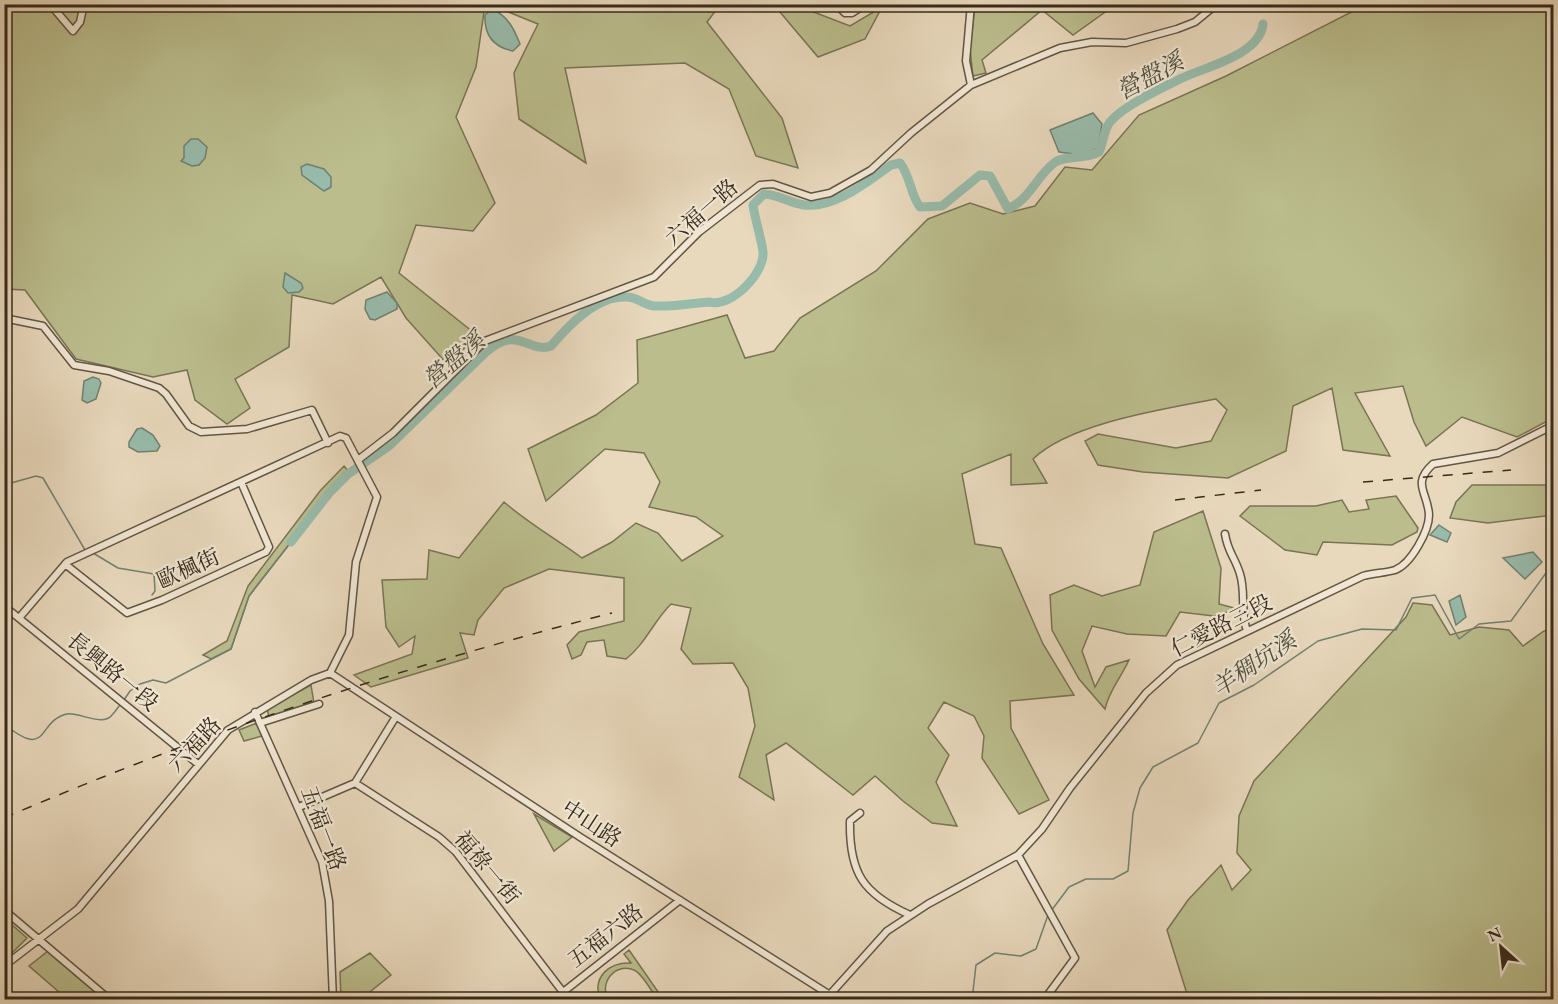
<svg xmlns="http://www.w3.org/2000/svg" width="1558" height="1004" font-family="'EB Garamond','Noto Serif TC',serif">
	<style>
		.green { fill: #bbbd8d; stroke: #797454; stroke-width: 1.5 }
		.water { fill: #98bbab; stroke: #718171; stroke-width: 1.5 }
		.lines { fill: none; stroke-linecap: round; stroke-linejoin: round }
		.stream { stroke: #718171; stroke-width: 1.5 }
		.river { stroke: #98bbab; stroke-width: 9 }
		.minor-casing { stroke: #635643; stroke-width: 9 }
		.minor { stroke: #f0e6d3; stroke-width: 6 }
		.rail { stroke: #372b1b; stroke-width: 1.5; stroke-dasharray: 10 10; stroke-linecap: butt }
		.labels { text-anchor: middle; stroke-width: 4.5; stroke-linejoin: round; paint-order: stroke }
		.street-label { font-size: 22px; fill: #372b1b; stroke: #f0e6d3 }
		.water-label { font-size: 24px; font-style: italic; fill: #4f4f3f; stroke: #f0e6d3 }
	</style>
	<rect width="100%" height="100%" fill="#e8d8bc"/>
	<filter id="stains"><feTurbulence type="fractalNoise" baseFrequency=".00333" numOctaves="4"/><feColorMatrix values="0 0 0 0 .2 0 0 0 0 .09 0 0 0 0 .02 0 0 0 .5 -.17"/></filter>
	<radialGradient id="worn" r=".72"><stop offset=".6" stop-color="#630" stop-opacity="0"/><stop offset="1" stop-color="#630" stop-opacity=".3"/></radialGradient>
	<path class="green" d="M1367,4L1553,5V418L1517,437L1462,417L1426,446L1414,422L1403,386L1355,393L1390,456L1343,450L1332,388L1293,406L1286,451L1228,478L1143,472L1098,465L1085,441L1098,434L1176,448L1211,441L1227,410L1216,399C1164,409 1070,423 1033,459L1047,483L1011,485V454L962,474L975,544L1001,548L1043,644L1074,695L1010,701L1011,728L1049,800L1019,814L982,758L984,736L974,716L944,702L928,728L949,755L936,782L957,826L932,823L903,801L875,776L853,795L786,743L766,755L774,800L739,777L755,726L748,688L733,663L693,664L681,649L691,608L671,604C653,622 646,643 626,659L607,656L604,640L587,642L581,655L572,659L567,645L579,632L624,621V578L549,569L504,588L478,620L474,635L460,633L468,658L371,687L354,675L412,654L415,636L399,647L386,627L382,580L427,579L429,550L459,558L504,502C528,523 556,539 582,558L612,542L636,523L658,533L682,561L723,536L696,517L649,507L660,482L644,453L605,449L546,501L528,449L596,415L638,383L637,340L727,315L745,358L774,351L800,318L876,271L928,219L970,203L1003,214L1035,206L1065,167L1092,170L1139,115L1226,76Z
		M5,5H485L476,67L456,117L495,203L473,231L416,225L399,273L478,336L447,364L406,318L381,277L333,304L292,295L289,347L235,379L250,408L227,424L195,400L187,370L153,377L76,359L25,290L5,289Z
		M491,5H720L707,22L782,118L798,168L756,156L729,89L685,63L565,68L586,163L519,119L514,73L538,24Z
		M774,5H813L811,11L850,26L882,7L865,39L818,57Z
		M975,5H1115L1073,35L1042,10L982,60L986,73L973,76L970,49Z
		M344,466L349,472L330,492L249,596L231,649L211,659L203,655L227,641L248,586L320,491Z
		M1472,485H1553V515L1488,523L1450,518L1456,502Z
		M1396,496L1418,528L1417,532L1392,545L1323,542L1317,555L1285,550L1240,516L1250,506H1316L1342,500L1349,512L1369,509L1366,500Z
		M1203,511L1221,568L1219,604L1238,609L1214,616L1180,612L1166,636L1127,634L1092,626L1082,651L1095,687L1106,667L1129,660C1121,678 1109,690 1105,709L1079,679L1052,630L1050,595L1074,585L1102,596L1140,585L1154,532Z
		M1413,603L1432,605L1450,635L1479,627L1509,630L1523,646L1544,631L1553,630V999H1185L1187,994L1167,930L1188,900L1221,865L1232,890L1251,870L1237,853L1239,816L1254,781L1406,617Z
		M311,685L314,703L269,718L267,708Z
		M257,723L262,736L244,741L239,730Z
		M534,814L572,837L554,851Z
		M5,913L11,919V924L27,938L11,954L5,948Z
		M629,950L663,999H657C651,991 643,974 634,970C615,962 599,983 608,999H600C592,977 609,962 631,963L624,954Z
		M48,951L105,999H67L29,966Z
		M370,953L391,975L361,999H341L340,972Z"/>
	<path class="water" d="M492,9C508,16 514,29 520,44L513,51C493,47 484,35 485,15Z
		M1093,113L1102,124L1098,148L1082,155L1059,152L1050,130Z
		M191,139H198L207,147L205,158L199,165L192,166L181,161L184,158V146Z
		M307,164L324,169L331,177V187L324,191L302,175L301,167Z
		M285,273L301,283L303,288L299,292L288,293L283,287Z
		M387,292L397,303V309L375,320L370,319L365,309L366,300Z
		M93,377L99,379L101,383L96,399L87,403L82,400L84,381Z
		M142,428L153,435L160,446L157,451L138,452L129,447V442L137,429Z
		M1439,525L1451,533L1447,542L1430,535Z
		M1533,552L1542,562L1525,579L1503,558Z
		M1460,595L1466,617L1456,625L1449,601Z"/>
	<g class="lines">
		<path class="stream" d="M4,485L36,476L43,478L85,550
			M93,553L118,568L154,574L155,591L152,595
			M124,700L130,691L140,684L153,680L166,683L231,649L249,596L291,542
			M4,724C50,761 36,721 67,714C79,712 103,727 112,715C116,711 117,708 121,704
			M1051,911L1069,887L1086,879H1113L1128,871L1133,813L1140,788L1153,767L1198,743L1219,703L1254,685L1318,641L1362,629L1396,630L1412,598L1435,595L1459,639L1479,624L1511,621L1546,573L1554,576
			M972,1000L976,965L995,953L1021,956L1036,949L1048,915"/>
		<path class="river" d="M291,542L330,492L348,474L389,446L486,352C492,347 500,341 508,340C523,337 536,352 551,346C569,325 597,295 627,297C637,297 644,305 654,306C672,307 692,303 710,302C731,308 765,273 763,252C761,236 755,220 753,205L764,194C779,195 790,203 804,205C835,209 868,181 891,165L900,163C911,177 910,194 920,207L942,206L980,175L990,176L1008,209C1030,199 1036,177 1054,163C1063,155 1084,160 1099,152C1104,142 1103,131 1110,122C1123,106 1162,88 1182,78C1205,67 1260,55 1263,24"/>
		<defs>
			<path id="minor" d="M50,4L73,31L80,22L84,4
				M841,4V9L845,13H852L866,4
				M971,85L966,61L971,4
				M4,318L43,326L74,365L109,371L159,388L166,394L189,426L201,432L247,429L312,410L328,443
				M358,460L393,433L485,341L654,277L699,232L760,185L773,184L811,197L830,193L871,170L911,133L971,85L1060,48L1092,42L1126,43L1177,29L1195,22L1217,4
				M1225,534C1228,553 1235,557 1240,574C1246,592 1240,612 1247,631
				M65,564L127,613L162,600L266,552L269,547L241,482
				M4,606L198,764
				M330,673L580,837L838,1000
				M255,712L322,862L329,901L333,1000
				M260,723L319,704
				M355,783L395,718
				M299,807L355,783L439,837L456,852L569,1000
				M860,813L850,821C849,873 863,894 910,915
				M1018,855L1075,958L1044,1000
				M4,910L110,1000
				M4,966L78,909L228,730L311,680L330,673L349,635L356,562L377,497L346,438L340,436L67,562L19,618
				M553,1000L680,900
				M825,1000L887,931L928,904L1018,855L1042,829L1070,788L1146,693L1177,665L1363,576C1374,573 1385,573 1395,570C1411,564 1429,531 1429,515C1428,492 1411,484 1433,464L1498,453L1554,425"/>
		</defs>
		<use href="#minor" class="minor-casing"/>
		<use href="#minor" class="minor"/>
		<path class="rail" d="M1363,482L1511,470
			M1175,500L1261,490
			M4,818C201,733 405,666 612,613"/>
	</g>
	<g class="labels">
		<g class="street-label">
			<text transform="translate(701 212) rotate(-41)" y="8">六福一路</text>
			<text transform="translate(188 568) rotate(-24)" y="8">歐楓街</text>
			<text transform="translate(1221 625) rotate(-27)" y="8">仁愛路三段</text>
			<text transform="translate(113 671) rotate(39)" y="8">長興路一段</text>
			<text transform="translate(194 744) rotate(-47)" y="8">六福路</text>
			<text transform="translate(592 823) rotate(33)" y="8">中山路</text>
			<text transform="translate(324 828) rotate(69)" y="8">五福一路</text>
			<text transform="translate(488 867) rotate(50)" y="8">福祿一街</text>
			<text transform="translate(605 935) rotate(-38)" y="8">五福六路</text>
		</g>
		<g class="water-label">
			<text transform="translate(1150 76) rotate(-28)" y="8">營盤溪</text>
			<text transform="translate(454 360) rotate(-41)" y="8">營盤溪</text>
			<text transform="translate(1254 664) rotate(-34)" y="8">羊稠坑溪</text>
		</g>
	</g>
	<rect width="1558" height="1004" fill="none" stroke="#e8d8bc" stroke-width="24"/>
	<rect x="6" y="6" width="1546" height="992" fill="none" stroke="#372b1b" stroke-width="3"/>
	<rect x="12" y="12" width="1534" height="980" fill="none" stroke="#372b1b" stroke-width="1.5"/>
	<g transform="translate(1501 947) rotate(333)" stroke="#f0e6d3" stroke-width="4.5" paint-order="stroke">
	<path d="M0-4.5L10 22L0 15L-10 22Z" fill="#372b1b"/>
	<text y="-9" font-size="16" font-weight="bold" text-anchor="middle" fill="#372b1b">N</text>
	</g>
	<rect width="100%" height="100%" filter="url(#stains)"/>
	<rect width="100%" height="100%" fill="url(#worn)"/>
</svg>
